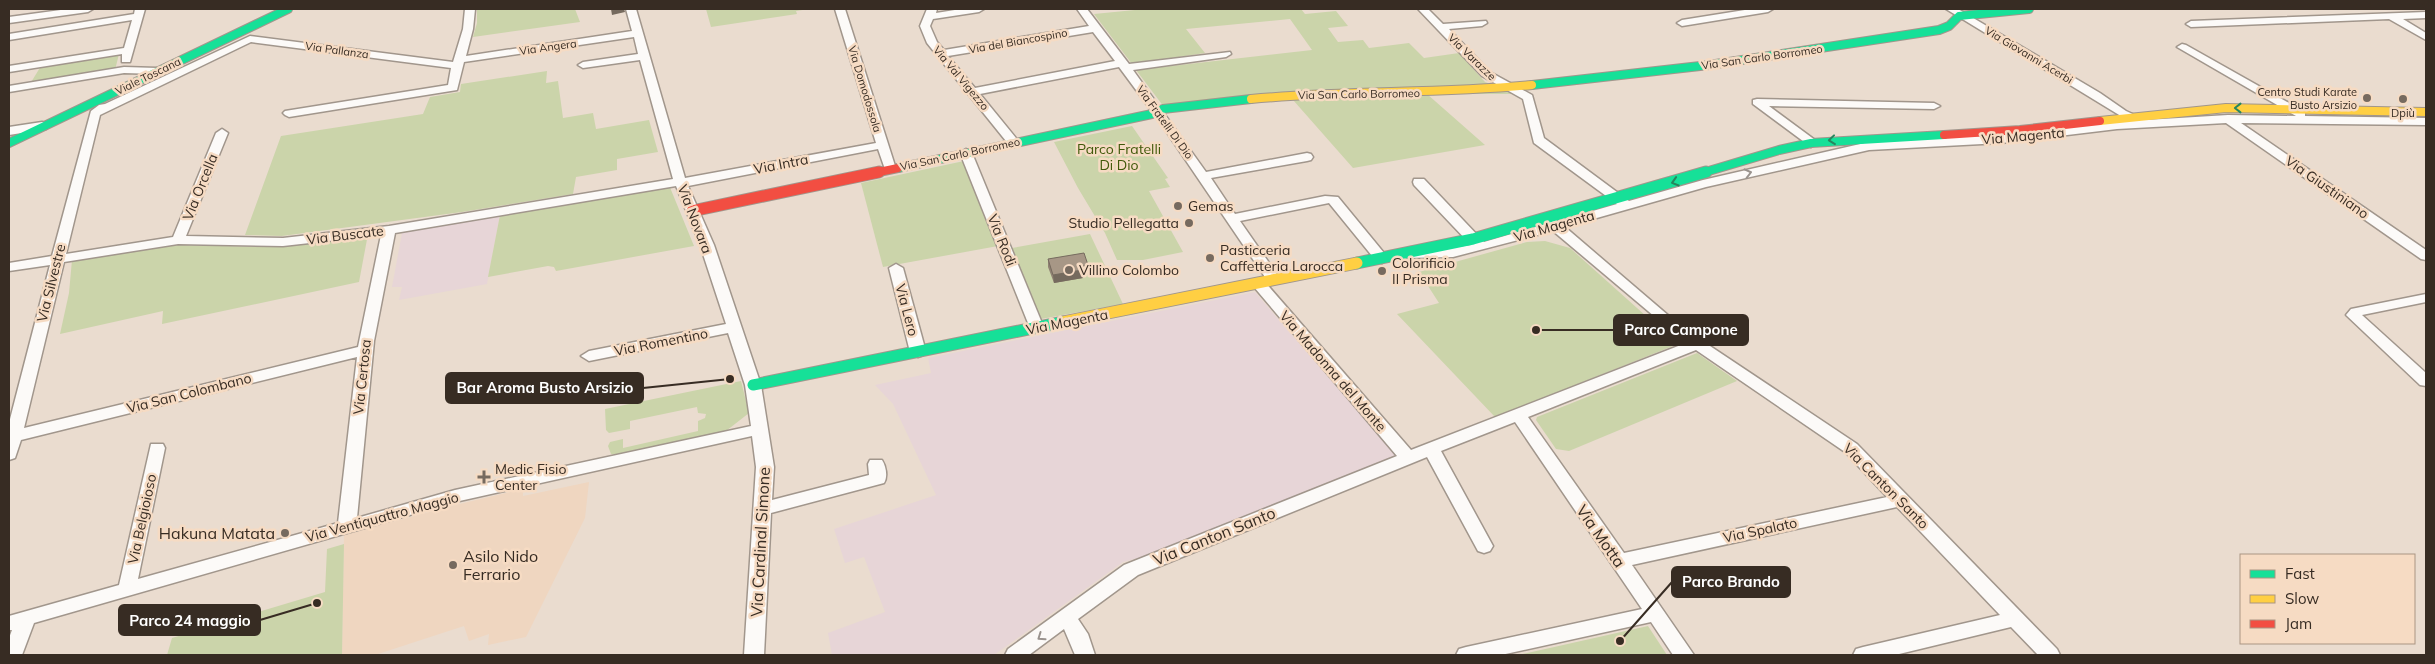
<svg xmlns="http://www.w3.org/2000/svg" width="2435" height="664" font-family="Mulish,sans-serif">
<rect width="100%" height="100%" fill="#eadccf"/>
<g fill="#e7d5d7">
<polygon points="500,215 487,284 399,300 402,287 392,287 402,233 408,230"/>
<polygon points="1255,292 1397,457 1142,557 1123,562 994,655 832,655 828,633 885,612 864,557 845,563 834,529 936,495 893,404 875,385 931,373 928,358"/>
</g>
<polygon fill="#efd6c0" points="589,482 585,518 526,637 488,645 489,634 469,641 464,626 375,655 342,655 344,535 451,506 523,489 523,496"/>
<g fill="#cbd4aa">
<polygon points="477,9 575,9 580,22 473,37 477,23"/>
<polygon points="706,9 809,9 796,11 797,14 711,27"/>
<polygon points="1145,9 1301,9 1305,14 1336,11 1348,26 1328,28 1338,42 1363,40 1369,48 1409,43 1424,58 1459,53 1485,82 1519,94 1427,94 1485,145 1353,168 1286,92 1164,107 1136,70 1312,50 1290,19 1186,29 1205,53 1132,64 1094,14"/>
<polygon points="119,54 115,70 30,84 41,66"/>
<polygon points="547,71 546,83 558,81 563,118 593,113 596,129 649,120 658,152 617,159 617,170 576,177 573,194 462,212 282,236 245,235 281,136 423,114 430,97 460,92 461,84"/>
<polygon points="1132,126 1168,178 1165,179 1170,187 1149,191 1183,252 1143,260 1117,260 1105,233 1078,188 1054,142"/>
<polygon points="964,161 998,246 883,267 861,183"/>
<polygon points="669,185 694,246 556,271 554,267 548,266 488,277 500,215"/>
<polygon points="368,234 359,282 162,324 163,311 60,334 69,293 72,260 178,245 269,247"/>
<polygon points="1090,234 1123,304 1041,319 1012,248"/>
<polygon points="1545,241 1570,248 1675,342 1673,346 1495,417 1397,314 1439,303 1419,272 1527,242"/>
<polygon points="1697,353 1737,381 1569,451 1556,449 1536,420 1537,417"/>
<polygon points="741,381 749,413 726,431 619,455 611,454 608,446 610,442 623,439 623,448 698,431 698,421 705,418 706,414 698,413 697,407 630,421 630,429 609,433 606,430 605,409"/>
<polygon points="344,544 342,655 167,655 172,638 325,592 327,549"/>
<polygon points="1648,626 1667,655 1518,655"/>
</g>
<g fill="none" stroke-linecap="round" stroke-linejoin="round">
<defs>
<g id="street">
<polygon points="68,9 93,9 88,12 9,23 9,17"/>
<polygon points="135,9 145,9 130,62 122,62 122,54 9,72 9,66 124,48 132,20 9,40 9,34 134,14"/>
<path d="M465,9H475L473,29L466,56L632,31L626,9H636L685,178L876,143L835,9H845L896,169L894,172H886L878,149L688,186L714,245L761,385L774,467L772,500L869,475L868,464L870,460H882C886,466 888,477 884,483L771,513L764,655H744L756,467L752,436L455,502L34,623L22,655H9V638L12,630H9V616L119,585L151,444H163L165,448L138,579L338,523L357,357L21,440L15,458L9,460V423L50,265L9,271V263L52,256L91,111L99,105L105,104L250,36L453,62L463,29ZM634,37L638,54L583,62L578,65L583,68L640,60L673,179L389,226L283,238L186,236L228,133L222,129L216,133L173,237L66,254L100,115L251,42L451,68L448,85L285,111L283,113L285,115L289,117L457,90L464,62ZM676,186L700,245L726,324L589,351L581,356L589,361L728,333L745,385L751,426L455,490L357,518L374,341L395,233ZM381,235L358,347L24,428L64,262L178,244L283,246Z"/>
<path d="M927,9H937L936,13L961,9H984L979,12L933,19L930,26L937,42L944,50L1089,26L1077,9H1087L1129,64L1230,52L1231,54L1226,57L1133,70L1206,172L1307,153L1311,154L1313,157L1311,160L1307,161L1211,178L1235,214L1325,196L1338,197L1389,259L1382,263L1377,262L1329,203L1240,221L1281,280L1274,284L1269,283L1159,121L1119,67L980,94L1020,143L1014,147L1010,146L927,43L920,26ZM1093,32L1115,61L975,88L948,56Z"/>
<path d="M1418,9H1428L1443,24L1486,21L1487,23L1482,26L1449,29L1490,72L1532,95L1544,138L1629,201L1703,180L1869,142L2001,135L2129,121L1946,9H1958L2100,93L2126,111L2146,120L2228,115L2296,116L2177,47L2182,44L2186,45L2305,112V116L2426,118V125L2241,123L2426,250V260L2421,259L2226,123L2117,129L2001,143L1869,150L1706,187L1565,227L1683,328L1857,444L2057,649L2060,655H2038L2011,627L1895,655H1853L1856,649L1863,647L2000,615L1897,507L1632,565L1694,655H1673L1651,622L1501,655H1456L1459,649L1466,647L1642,609L1515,422L1441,451L1493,546L1490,551L1484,553L1478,551L1427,457L1138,575L1078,619L1088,634L1095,655H1075L1064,629L1029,655H1005L1008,649L1124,565L1397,456L1254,287L1252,284L1254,281H1264L1411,450L1686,343L1553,231L1453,257L1404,258L1402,255C1406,250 1459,248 1471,245L1414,185L1413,182L1414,179H1424L1484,242L1546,224L1544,222L1546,219L1551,218L1558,221L1617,204L1534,143L1523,99L1482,76ZM1696,350L1845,452L1887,497L1624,553L1528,417Z"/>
<polygon points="1751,9 1773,9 1768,12 1682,26 1677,23 1682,20"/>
<polygon points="2426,12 2426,18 2403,19 2426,33 2426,40 2389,19 2191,27 2186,24 2191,21"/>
<polygon points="124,67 157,68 163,71 157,74 124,73 9,92 9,86"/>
<polygon points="1757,99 1934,103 1940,106 1934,109 1769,106 1815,140 1817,143 1811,147 1753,104 1753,100"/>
<polygon points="42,122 46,123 48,126 46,129 9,135 9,127"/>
<polygon points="966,149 972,153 1044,328 1042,331 1037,332 1030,328 960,153"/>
<polygon points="896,264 903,268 926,352 923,355 918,357 910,352 889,268"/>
<polygon points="2426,294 2426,302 2362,315 2426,373 2426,386 2420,385 2346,315 2351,309"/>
</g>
<g id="fast-far1">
<polyline points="1532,85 1709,65 1939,30 1949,26 1959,16 2029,9"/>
<polyline points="9,143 288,9"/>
<polyline points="898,168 1152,114 1163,109 1251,99"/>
<polyline points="1702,173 1779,150 1811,143 1944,135"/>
</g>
<g id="fast">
<polyline points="1357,263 1473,239 1706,172"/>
<polyline points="753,385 1063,322"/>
</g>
<g id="slow-far1">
<path d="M1251,99C1345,90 1438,94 1532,85"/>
<polyline points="2100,121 2226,108 2426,112"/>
</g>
<polyline id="slow" points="1063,322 1357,263"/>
<g id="jam-far1">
<polyline points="1944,135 2020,130 2100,121"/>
<polyline points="874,173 898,168"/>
</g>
<polyline id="jam" points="692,211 879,172"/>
</defs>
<use href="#street" stroke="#a1968c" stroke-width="3"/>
<use href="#fast-far1" stroke="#a1968c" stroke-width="10"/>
<use href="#fast" stroke="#a1968c" stroke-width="13"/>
<use href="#slow-far1" stroke="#a1968c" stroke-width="10"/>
<use href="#slow" stroke="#a1968c" stroke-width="13"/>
<use href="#jam-far1" stroke="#a1968c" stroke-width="10"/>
<use href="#jam" stroke="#a1968c" stroke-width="13"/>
<use href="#street" fill="#fcfaf8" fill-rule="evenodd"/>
<use href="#fast-far1" stroke="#16e098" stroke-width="8"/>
<use href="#fast" stroke="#16e098" stroke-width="11"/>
<use href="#slow-far1" stroke="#ffcf43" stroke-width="8"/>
<use href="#slow" stroke="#ffcf43" stroke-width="11"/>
<use href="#jam-far1" stroke="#f24e42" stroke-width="8"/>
<use href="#jam" stroke="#f24e42" stroke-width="11"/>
</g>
<polygon fill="#908273" points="1048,259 1089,273 1082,274 1083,278 1054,283 1048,267"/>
<g fill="#756a5e">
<polygon points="611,9 624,9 625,12 612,15"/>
<polygon points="1088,265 1089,273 1082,274 1083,278 1054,283 1053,275 1081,266"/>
</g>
<polygon fill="#a79786" stroke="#756a5e" points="1084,253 1088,265 1081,266 1082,270 1053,275 1048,259"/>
<defs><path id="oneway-chevron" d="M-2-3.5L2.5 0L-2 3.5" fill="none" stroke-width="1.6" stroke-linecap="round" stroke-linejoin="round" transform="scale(1.25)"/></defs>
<g stroke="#26865e">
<use href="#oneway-chevron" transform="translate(2238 108) rotate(-180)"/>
<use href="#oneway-chevron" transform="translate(1832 140) rotate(174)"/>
<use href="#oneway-chevron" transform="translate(1675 182) rotate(163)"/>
</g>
<g stroke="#9a938e">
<use href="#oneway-chevron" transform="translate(1748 173) rotate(-14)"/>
<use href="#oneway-chevron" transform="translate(1041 637) rotate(145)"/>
</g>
<g fill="#766a5f" stroke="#f6dbc3" stroke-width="2">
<circle cx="2367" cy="98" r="5"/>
<circle cx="2403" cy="99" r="5"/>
<circle cx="1178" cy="206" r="5"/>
<circle cx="1189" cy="223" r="5"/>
<circle cx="1210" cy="258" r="5"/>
<circle cx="1069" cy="270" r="5"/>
<circle cx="1382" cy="271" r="5"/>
<path d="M481.5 469.5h5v5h5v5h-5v5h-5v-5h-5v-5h5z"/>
<circle cx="285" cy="533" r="5"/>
<circle cx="453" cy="565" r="5"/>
</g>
<g text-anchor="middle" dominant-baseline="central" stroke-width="5" stroke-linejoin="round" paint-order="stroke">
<g font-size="11" fill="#372c23" stroke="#f6dbc3">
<text transform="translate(1018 41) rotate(-10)">Via del Biancospino</text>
<text transform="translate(548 47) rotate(-8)">Via Angera</text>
<text transform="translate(337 50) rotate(8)">Via Pallanza</text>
<text transform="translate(2029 55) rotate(31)">Via Giovanni Acerbi</text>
<text transform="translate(1472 57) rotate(44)">Via Varazze</text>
<text transform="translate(1762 57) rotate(-8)">Via San Carlo Borromeo</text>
<text transform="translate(148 76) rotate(-26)">Viale Toscana</text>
<text transform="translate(961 78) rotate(50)">Via Val Vigezzo</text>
<text transform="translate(865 89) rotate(73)">Via Domodossola</text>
<text transform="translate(1359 94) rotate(-1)">Via San Carlo Borromeo</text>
<text transform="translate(1165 122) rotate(54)">Via Fratelli Di Dio</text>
<text transform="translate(960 154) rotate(-12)">Via San Carlo Borromeo</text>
</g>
<g font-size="11" fill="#372c23" stroke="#f6dbc3" text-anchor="end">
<text x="2357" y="92">Centro Studi Karate<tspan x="2357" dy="13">Busto Arsizio</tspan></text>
<text x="2403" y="113" text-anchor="middle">Dpiù</text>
</g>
<g font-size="14" fill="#372c23" stroke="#f6dbc3">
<text transform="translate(2023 136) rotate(-5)">Via Magenta</text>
<text transform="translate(781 164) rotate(-11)">Via Intra</text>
<text transform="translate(200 187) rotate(-68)">Via Orcella</text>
<text transform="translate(2327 187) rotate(35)">Via Giustiniano</text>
<text transform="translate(695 219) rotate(69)">Via Novara</text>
<text transform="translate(1554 226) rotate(-16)">Via Magenta</text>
<text transform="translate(345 235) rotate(-7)">Via Buscate</text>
<text transform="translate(1002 240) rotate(68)">Via Rodi</text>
<text transform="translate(51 283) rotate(-76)">Via Silvestre</text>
<text transform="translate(907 310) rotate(75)">Via Lero</text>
<text transform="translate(1067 322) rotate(-11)">Via Magenta</text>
<text transform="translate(661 342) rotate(-11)">Via Romentino</text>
<text transform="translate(1333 371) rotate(49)">Via Madonna del Monte</text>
<text transform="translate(362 377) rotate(-84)">Via Certosa</text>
<text transform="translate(189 393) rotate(-14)">Via San Colombano</text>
<text transform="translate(1886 486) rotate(45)">Via Canton Santo</text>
<text transform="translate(382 517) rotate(-15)">Via Ventiquattro Maggio</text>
<text transform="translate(142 519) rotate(-78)">Via Belgioioso</text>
<text transform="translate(1760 530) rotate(-12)">Via Spalato</text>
</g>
<g font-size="14" fill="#40590a" stroke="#f6dbc3">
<text x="1119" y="149">Parco Fratelli<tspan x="1119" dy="16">Di Dio</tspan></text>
</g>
<g font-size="14" fill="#372c23" stroke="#f6dbc3" text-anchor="start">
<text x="1188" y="206">Gemas</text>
<text x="1179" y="223" text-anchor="end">Studio Pellegatta</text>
<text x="1220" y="250">Pasticceria<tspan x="1220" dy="16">Caffetteria Larocca</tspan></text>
<text x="1392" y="263">Colorificio<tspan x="1392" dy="16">Il Prisma</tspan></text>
<text x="1079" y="270">Villino Colombo</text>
<text x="495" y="469">Medic Fisio<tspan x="495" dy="16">Center</tspan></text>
</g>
<g font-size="16" fill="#372c23" stroke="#f6dbc3" text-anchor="end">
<text x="275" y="533">Hakuna Matata</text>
<text x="463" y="556" text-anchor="start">Asilo Nido<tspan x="463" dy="18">Ferrario</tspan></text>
</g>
<g font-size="16" fill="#372c23" stroke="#f6dbc3">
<text transform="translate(1214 536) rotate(-22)">Via Canton Santo</text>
<text transform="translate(1601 536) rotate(55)">Via Motta</text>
<text transform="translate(760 542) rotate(-87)">Via Cardinal Simone</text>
</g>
</g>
<path fill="none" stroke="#372c23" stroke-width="2" d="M1536 330L1614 330M730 379L643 388M1620 641L1672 582M317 603L260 620"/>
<g fill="#372c23" stroke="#f6dbc3" stroke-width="2">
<circle cx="1536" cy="330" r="5"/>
<circle cx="730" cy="379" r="5"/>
<circle cx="1620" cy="641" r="5"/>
<circle cx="317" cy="603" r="5"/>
</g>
<g fill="#372c23" stroke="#372c23" stroke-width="2">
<rect x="1614" y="315" width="134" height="30" rx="5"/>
<rect x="446" y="373" width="197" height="30" rx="5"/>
<rect x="1672" y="567" width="118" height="30" rx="5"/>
<rect x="119" y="605" width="141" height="30" rx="5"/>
</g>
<g font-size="15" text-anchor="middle" font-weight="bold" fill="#fff">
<text x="1681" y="335">Parco Campone</text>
<text x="545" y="393">Bar Aroma Busto Arsizio</text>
<text x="1731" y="587">Parco Brando</text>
<text x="190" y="626">Parco 24 maggio</text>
</g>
<rect width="2435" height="664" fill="none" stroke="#372c23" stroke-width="20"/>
<rect x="2240" y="554" width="175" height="90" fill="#f6dbc3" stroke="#aa9583"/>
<rect x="2250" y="570" width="25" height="8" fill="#16e098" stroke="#aa9583"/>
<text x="2285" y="579" font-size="15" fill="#372c23">Fast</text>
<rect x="2250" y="595" width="25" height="8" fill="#ffcf43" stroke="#aa9583"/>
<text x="2285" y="604" font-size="15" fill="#372c23">Slow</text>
<rect x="2250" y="620" width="25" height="8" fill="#f24e42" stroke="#aa9583"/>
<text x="2285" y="629" font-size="15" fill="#372c23">Jam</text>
</svg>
